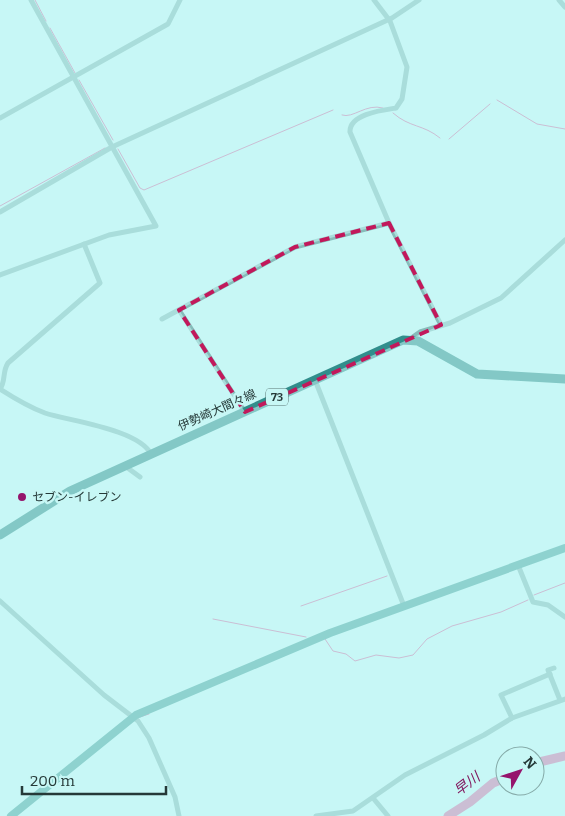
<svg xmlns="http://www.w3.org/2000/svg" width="565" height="816" font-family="Bitter,'Noto Sans JP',serif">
<rect width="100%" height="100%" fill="#c7f7f5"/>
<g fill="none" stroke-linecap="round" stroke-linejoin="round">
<g stroke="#d178ab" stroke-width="1">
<polyline points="35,0 46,21"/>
<polyline points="50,28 75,73"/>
<polyline points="79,80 113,140"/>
<polyline points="497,100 537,124 565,129"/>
<path d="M393,113C410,128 423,124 440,138"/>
<path d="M342,115C353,119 366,103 383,108"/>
<polyline points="449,139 490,104"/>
<polyline points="118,149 140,188 144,190 333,110"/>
<polyline points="0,206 105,148"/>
<polyline points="534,595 565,583"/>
<polyline points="301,606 387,576"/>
<polyline points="213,619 306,637"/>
<polyline points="325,639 333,651 346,654 355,661 376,655 399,658 413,655 427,639 452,626 501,612 528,600"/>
<polyline points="140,717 149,714"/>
</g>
<g stroke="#d178ab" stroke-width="9">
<polyline points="535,763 565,756"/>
<polyline points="448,816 470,802 493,783 505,778"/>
</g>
<g stroke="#86bcba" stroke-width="5">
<path d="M374,0L390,21L407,67L402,99L396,108C383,110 349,114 350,132L389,223L441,325"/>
<polyline points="559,0 565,7"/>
<polyline points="0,118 168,24 180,0"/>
<polyline points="0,212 112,147 392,18 419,0"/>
<polyline points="0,275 109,235 156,226 31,0"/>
<polyline points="179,310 245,412"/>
<polyline points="162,319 295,247 389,223"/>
<polyline points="410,339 420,332 450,323 501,298 565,240"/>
<polyline points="315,380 404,606"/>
<path d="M0,389C6,381 2,372 8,363L100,283L84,244"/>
<path d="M0,389C14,398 29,407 45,413C69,421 138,429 151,454"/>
<polyline points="125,466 140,477"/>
<polyline points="518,565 533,602 548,605 565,617"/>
<polyline points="0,601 104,695 138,721 149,738 175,797 179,816"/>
<polyline points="554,668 548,670 560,700"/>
<polyline points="512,718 501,695 550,674"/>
<polyline points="373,798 388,816"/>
<polyline points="316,816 353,811 405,775 484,735 512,718 565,699"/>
</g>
<polyline stroke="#4aa4a1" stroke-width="8" points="11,816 136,715 330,633 565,548"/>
<polyline stroke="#318e8c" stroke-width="9" points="0,535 70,491 403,340 418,341 477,374 565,379"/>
</g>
<path d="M0 0H565V816H0ZM389,223L441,325L245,412L179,310L295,247Z" fill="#c7f7f5" fill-opacity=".55" fill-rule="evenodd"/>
<path fill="none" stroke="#c2185b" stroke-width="4" stroke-dasharray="10 6" stroke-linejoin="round" d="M389,223L441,325L245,412L179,310L295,247Z"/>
<circle fill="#95146c" stroke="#c7f7f5" stroke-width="2" cx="22" cy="497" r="5"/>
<g text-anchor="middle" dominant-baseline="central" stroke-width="5" stroke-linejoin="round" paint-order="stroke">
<rect fill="#c7f7f5" stroke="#567271" stroke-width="1" x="266" y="388.5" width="22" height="17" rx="4"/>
<g font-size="11" font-weight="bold" fill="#253938">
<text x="277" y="397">73</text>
</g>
<g font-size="12" fill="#253938" stroke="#c7f7f5">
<text transform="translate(217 410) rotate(-24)">伊勢崎大間々線</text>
</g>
<g font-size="12" fill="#253938" stroke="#c7f7f5" text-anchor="start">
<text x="32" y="497">セブン-イレブン</text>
</g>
<g font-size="14" font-style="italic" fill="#81175e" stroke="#c7f7f5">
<text transform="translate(467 784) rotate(-37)">早川</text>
</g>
</g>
<g transform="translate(520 771) rotate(50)"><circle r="24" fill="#c7f7f5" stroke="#86aba9"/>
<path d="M0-4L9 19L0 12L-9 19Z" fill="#95146c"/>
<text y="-8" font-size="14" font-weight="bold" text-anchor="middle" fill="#253938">N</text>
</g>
<path d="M22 786v8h144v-8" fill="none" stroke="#253938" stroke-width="2.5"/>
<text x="30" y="786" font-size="15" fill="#253938" stroke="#c7f7f5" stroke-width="4" paint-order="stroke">200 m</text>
</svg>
